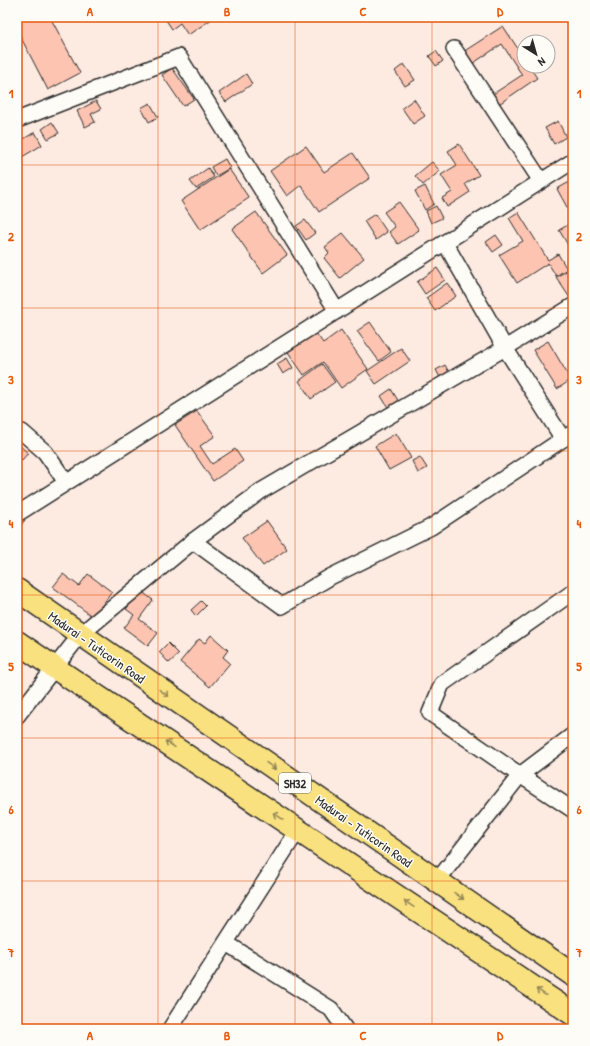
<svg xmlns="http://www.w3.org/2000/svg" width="590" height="1046" font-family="'Patrick Hand',sans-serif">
<rect width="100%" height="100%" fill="#fdebe2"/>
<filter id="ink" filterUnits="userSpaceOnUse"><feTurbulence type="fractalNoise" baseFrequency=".025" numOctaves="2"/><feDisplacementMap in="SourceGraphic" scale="8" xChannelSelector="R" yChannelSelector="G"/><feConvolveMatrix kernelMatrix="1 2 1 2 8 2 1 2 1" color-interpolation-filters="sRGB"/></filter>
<g filter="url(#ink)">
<g fill="#fdc4b1" stroke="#2b2b2b">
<polygon points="17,17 50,17 80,73 48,90 17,30"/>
<polygon points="164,17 215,17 188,35 180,23 172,29"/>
<polygon points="503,26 524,58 524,66 529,66 537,78 496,106 490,96 522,75 502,44 472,64 463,52"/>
<polygon points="436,51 443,61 436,66 429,56"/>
<polygon points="404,64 415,80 405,86 395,71"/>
<polygon points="172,68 194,99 183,106 162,75"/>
<polygon points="246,74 252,84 226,102 219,93"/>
<polygon points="414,99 425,116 413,124 402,108"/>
<polygon points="96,101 101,109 91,114 95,122 85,127 77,111"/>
<polygon points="150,103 158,117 149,122 141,108"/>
<polygon points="558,121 566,137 554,144 545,128"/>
<polygon points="52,122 59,133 48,139 42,129"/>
<polygon points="35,132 42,145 17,160 17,143"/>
<polygon points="459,144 479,175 465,184 470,192 447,207 442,198 452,192 441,175 457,165 448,151"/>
<polygon points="306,146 324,172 353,153 370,178 319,212 301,185 287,196 270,171"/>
<polygon points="225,159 230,168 216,176 211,167"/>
<polygon points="432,162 440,171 423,185 415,176"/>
<polygon points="208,168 214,177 196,189 190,181"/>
<polygon points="229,169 249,198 200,230 181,201"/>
<polygon points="573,180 573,218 557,189"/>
<polygon points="425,186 434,204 425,210 415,191"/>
<polygon points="399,202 419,230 398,244 389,232 395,227 384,212"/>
<polygon points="436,206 442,218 431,223 426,211"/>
<polygon points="256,212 287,255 263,273 232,229"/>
<polygon points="518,212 548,260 558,254 567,269 556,276 548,263 517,283 499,255 523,241 509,218"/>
<polygon points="375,214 387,232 376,240 364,221"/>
<polygon points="305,220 315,233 306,240 296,226"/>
<polygon points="573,222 573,249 571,250 559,230"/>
<polygon points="343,233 364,258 340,278 324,258 329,253 325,247"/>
<polygon points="496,235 503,245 493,252 486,242"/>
<polygon points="437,268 445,280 425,294 417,282"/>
<polygon points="568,270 573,278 573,296 570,298 556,277"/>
<polygon points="447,283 456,296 435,311 426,298"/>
<polygon points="370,322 391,352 379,361 357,331"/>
<polygon points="341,330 368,369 341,388 323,362 304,375 288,352 316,333 323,343"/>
<polygon points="548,341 571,380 557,389 533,350"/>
<polygon points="401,348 410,361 376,384 367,371"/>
<polygon points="287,358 293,368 283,374 277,364"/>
<polygon points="322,364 335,382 311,399 299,381"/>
<polygon points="445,365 451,376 442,381 436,370"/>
<polygon points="391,389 399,402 389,409 381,396"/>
<polygon points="197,411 215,436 200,446 212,464 235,449 243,461 213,481 175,425"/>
<polygon points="396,433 411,458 389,470 375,446"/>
<polygon points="17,443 28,453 22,460 17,456"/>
<polygon points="420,457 427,468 418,473 412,461"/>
<polygon points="20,516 25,520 17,530 17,519"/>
<polygon points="267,521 287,549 263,566 242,538"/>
<polygon points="63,574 79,586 88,574 112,592 93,617 53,587"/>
<polygon points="141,591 153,600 139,619 158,633 148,646 124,628 134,615 126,609"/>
<polygon points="201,601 206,606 196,616 191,610"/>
<polygon points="211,635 228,650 223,657 230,663 210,687 180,662 199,639 205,643"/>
<polygon points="168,643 179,654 169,663 159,652"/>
</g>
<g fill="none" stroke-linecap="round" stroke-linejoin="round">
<defs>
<g id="minor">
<polyline points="454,49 541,181"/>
<polyline points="17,120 179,57 337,311"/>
<polyline points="445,243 505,348 563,439"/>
<polyline points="22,432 45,452 66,482"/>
<polyline points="17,514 573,161"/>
<polyline points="193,541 282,606 330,577 431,527 563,439 573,433"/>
<polyline points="573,592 442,684 430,713 520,775 573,810"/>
<polyline points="17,716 80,635 193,541 261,491 505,348 573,306"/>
<polyline points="437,881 520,775 573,735"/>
<polyline points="226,943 331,1009 345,1029"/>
<polyline points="170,1029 298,830"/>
</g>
<g id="primary">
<polyline points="17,590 573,975"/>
<polyline points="17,642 55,668 573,1014"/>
</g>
</defs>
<use href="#minor" stroke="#2b2b2b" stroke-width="18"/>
<use href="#primary" stroke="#2b2b2b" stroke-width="25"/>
<use href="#minor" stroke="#fdfcf7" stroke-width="15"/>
<use href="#primary" stroke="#fae180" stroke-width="22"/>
</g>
<defs><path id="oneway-shaft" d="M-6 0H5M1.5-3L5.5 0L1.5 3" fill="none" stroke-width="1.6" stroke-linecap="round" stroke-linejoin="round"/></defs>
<g stroke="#928656">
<use href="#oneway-shaft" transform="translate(164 693) rotate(35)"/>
<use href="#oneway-shaft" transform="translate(170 744) rotate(-146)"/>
<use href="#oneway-shaft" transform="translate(271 766) rotate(35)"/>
<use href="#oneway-shaft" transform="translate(278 816) rotate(-146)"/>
<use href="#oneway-shaft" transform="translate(459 896) rotate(35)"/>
<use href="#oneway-shaft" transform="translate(409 904) rotate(-146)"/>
<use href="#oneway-shaft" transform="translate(541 992) rotate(-146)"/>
</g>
</g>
<path fill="none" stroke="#e8590c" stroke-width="1" stroke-opacity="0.55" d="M158,17V1029M295,17V1029M432,17V1029M17,165H573M17,308H573M17,451H573M17,595H573M17,738H573M17,881H573"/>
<g text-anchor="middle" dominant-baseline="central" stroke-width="3" stroke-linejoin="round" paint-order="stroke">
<rect fill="#fdfcf7" stroke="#6a6a68" stroke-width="1" x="279" y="773" width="32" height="20" rx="3"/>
<g font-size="12" font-weight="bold" fill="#2b2b2b">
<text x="295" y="783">SH32</text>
</g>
<g font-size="13" fill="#2b2b2b" stroke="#fdfcf7">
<text transform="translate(97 647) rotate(35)">Madurai - Tuticorin Road</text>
<text transform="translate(364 831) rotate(35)">Madurai - Tuticorin Road</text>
</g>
</g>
<rect width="590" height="1046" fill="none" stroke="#fdfcf7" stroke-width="44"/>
<g transform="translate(536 54) rotate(143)"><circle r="19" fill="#fdfcf7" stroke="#a9a8a5"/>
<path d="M0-3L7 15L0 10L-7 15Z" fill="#2b2b2b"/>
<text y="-6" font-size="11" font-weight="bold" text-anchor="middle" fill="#2b2b2b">N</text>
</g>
<rect x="22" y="22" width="546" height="1002" fill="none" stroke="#e8590c" stroke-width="1.5"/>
<g font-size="13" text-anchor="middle" font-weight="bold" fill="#e8590c">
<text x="90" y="16">A</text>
<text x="227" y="16">B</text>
<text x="363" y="16">C</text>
<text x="500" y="16">D</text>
<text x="11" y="98">1</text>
<text x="579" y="98">1</text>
<text x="11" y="241">2</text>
<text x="579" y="241">2</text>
<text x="11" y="384">3</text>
<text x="579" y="384">3</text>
<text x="11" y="528">4</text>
<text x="579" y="528">4</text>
<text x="11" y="671">5</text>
<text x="579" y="671">5</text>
<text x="11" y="814">6</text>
<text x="579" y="814">6</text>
<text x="11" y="957">7</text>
<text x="579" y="957">7</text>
<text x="90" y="1040">A</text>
<text x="227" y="1040">B</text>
<text x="363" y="1040">C</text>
<text x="500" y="1040">D</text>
</g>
</svg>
